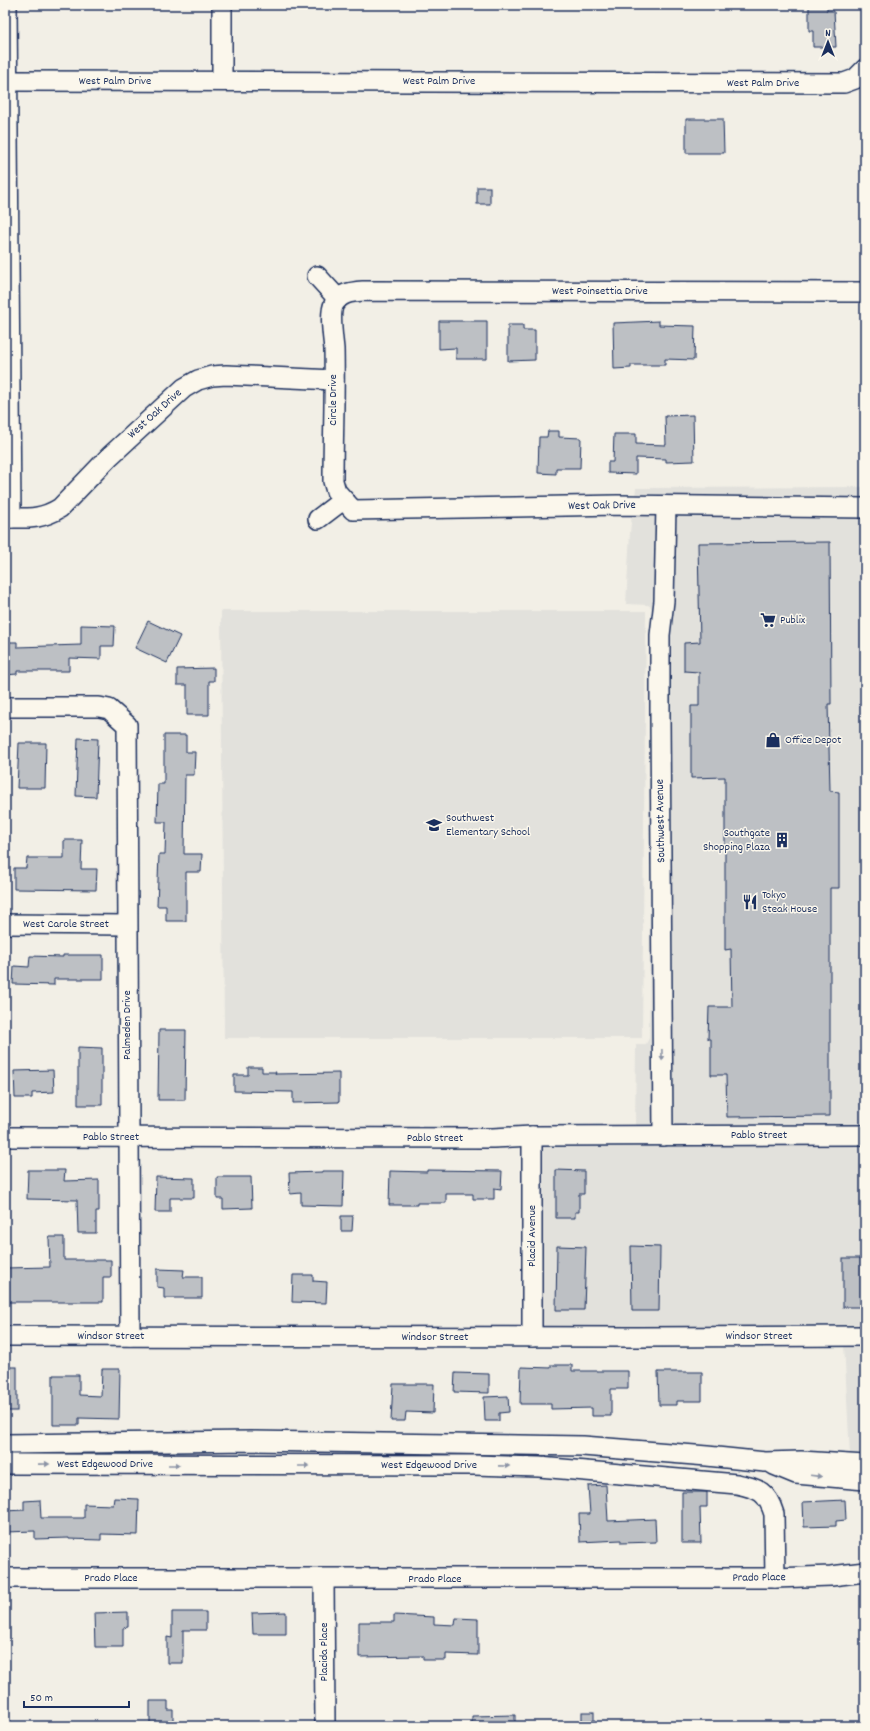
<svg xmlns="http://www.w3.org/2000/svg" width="870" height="1731" font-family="Dekko,sans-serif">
<rect width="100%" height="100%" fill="#f2efe6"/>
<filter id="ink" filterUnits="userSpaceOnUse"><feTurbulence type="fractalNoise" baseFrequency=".025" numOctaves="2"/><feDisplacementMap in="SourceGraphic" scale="8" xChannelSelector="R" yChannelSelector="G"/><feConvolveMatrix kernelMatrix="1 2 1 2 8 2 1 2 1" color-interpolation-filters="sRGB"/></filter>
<g filter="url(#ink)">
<g fill="#e2e1dc">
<polygon points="865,487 865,500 635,497 636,488"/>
<polygon points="632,513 658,514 656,1127 635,1127 636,1045 646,1044 649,1038 652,612 651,607 648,605 626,604 630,533"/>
<polygon points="673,514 865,517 865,1127 670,1127 667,717"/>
<polygon points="221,611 646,611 642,1038 224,1038"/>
<polygon points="865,1143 865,1328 539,1328 539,1145"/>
<polygon points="844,1344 865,1344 865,1457 850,1456"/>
</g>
<g fill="#bdc0c4" stroke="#1b2f5e">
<polygon points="809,5 827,5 827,11 834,11 836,47 813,47 813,31 809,31"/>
<polygon points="686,119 723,119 724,153 686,153"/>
<rect x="477" y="187" width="13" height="17"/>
<polygon points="439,321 487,321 487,359 456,359 456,348 439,349"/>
<polygon points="659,321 659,325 695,326 694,360 665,359 665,365 631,365 631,368 614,369 613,323"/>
<polygon points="508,325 523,325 523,330 535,330 535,360 508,361"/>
<polygon points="693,415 694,461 666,462 666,459 636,458 636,474 608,473 608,462 613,462 614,434 636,434 636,444 666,445 665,416"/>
<polygon points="548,431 559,431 559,437 581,438 580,468 556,468 556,474 538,473 539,437 547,437"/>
<polygon points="830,542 831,704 828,704 830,791 839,792 839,888 830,888 830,1116 727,1117 726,1075 711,1075 711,1039 708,1039 709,1007 732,1007 731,949 725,950 725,777 691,778 691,706 699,706 699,672 684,671 684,643 700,642 698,543"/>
<polygon points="148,621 180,636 167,663 135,648"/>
<polygon points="81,625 115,626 114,646 101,646 101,659 69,658 69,671 17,671 17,674 5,675 5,642 17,642 17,647 81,645"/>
<polygon points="214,668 214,681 209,681 209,715 187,715 187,685 177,685 177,669"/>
<polygon points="164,735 186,735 186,752 195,752 194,775 185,775 184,854 202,854 201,872 186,872 186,921 166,921 166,906 157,906 159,854 165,854 166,822 157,822 158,784 164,784"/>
<polygon points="78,738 98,739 96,797 76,796"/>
<polygon points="19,743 46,743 45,788 17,788"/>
<polygon points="64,840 82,840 81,869 97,869 96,890 14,889 14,868 26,868 27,858 64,858"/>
<polygon points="63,955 103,955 103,979 54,979 54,985 13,984 14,966 29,967 30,956 63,957"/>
<polygon points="159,1030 186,1030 185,1100 158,1100"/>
<polygon points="78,1047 102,1048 102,1105 78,1105"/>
<polygon points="248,1067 262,1067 262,1072 276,1072 275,1074 339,1073 339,1102 293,1103 293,1092 234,1091 234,1075 248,1075"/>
<polygon points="53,1070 54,1092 32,1093 32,1098 15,1098 14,1071"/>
<polygon points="28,1170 65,1170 64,1181 99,1180 99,1212 96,1212 96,1233 78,1233 77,1200 27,1199"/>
<polygon points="427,1170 502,1171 501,1189 494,1188 494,1199 473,1199 473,1194 446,1194 446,1203 417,1203 417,1205 389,1205 390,1171 427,1172"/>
<polygon points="556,1170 584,1171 584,1194 579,1194 579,1212 575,1212 575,1218 556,1218"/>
<polygon points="322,1171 344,1171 343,1206 301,1205 301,1193 290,1194 289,1173 322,1172"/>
<polygon points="156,1177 194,1178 194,1198 170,1198 170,1212 155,1212"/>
<polygon points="217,1177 251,1177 252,1208 223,1209 223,1199 217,1199"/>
<polygon points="341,1216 353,1216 352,1231 341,1231"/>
<polygon points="49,1237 64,1237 64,1260 111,1260 111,1277 103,1277 103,1302 6,1302 5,1268 50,1267"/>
<polygon points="557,1246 586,1247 584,1310 556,1310"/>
<polygon points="631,1246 660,1247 659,1311 632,1311"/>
<rect x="843" y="1258" width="22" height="49"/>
<polygon points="157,1269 184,1270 183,1277 202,1277 202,1298 164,1298 164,1288 157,1287"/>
<polygon points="293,1275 313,1275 313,1281 327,1282 326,1303 292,1302"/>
<polygon points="551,1365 572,1365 572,1371 628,1371 628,1389 611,1389 611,1416 592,1416 592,1408 551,1409 551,1404 520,1404 521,1367 551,1368"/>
<rect x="5" y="1367" width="12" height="44"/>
<polygon points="102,1369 120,1369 119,1419 79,1418 79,1425 53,1425 53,1375 79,1375 79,1395 101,1396"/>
<polygon points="658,1372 702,1372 702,1401 677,1401 677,1405 659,1405"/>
<polygon points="455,1373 489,1374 489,1393 454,1392"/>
<polygon points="393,1384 434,1384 433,1413 406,1412 405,1421 391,1421"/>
<polygon points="508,1396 509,1412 499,1413 499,1421 485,1421 484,1397"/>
<polygon points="606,1485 608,1521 655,1519 656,1542 621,1543 621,1540 580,1542 579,1514 590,1514 588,1486"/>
<polygon points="682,1492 707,1492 707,1507 700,1507 701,1543 682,1543"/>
<polygon points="114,1498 139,1499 138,1535 101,1534 101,1540 69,1539 69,1538 35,1539 35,1531 5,1532 5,1511 24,1510 24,1501 40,1500 41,1518 84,1518 84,1504 113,1505"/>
<polygon points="845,1500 846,1520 836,1521 836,1526 804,1527 803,1502"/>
<polygon points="128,1612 128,1627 123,1628 123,1647 95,1647 94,1613"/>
<polygon points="172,1612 206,1612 206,1630 183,1630 183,1663 167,1663 167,1637 172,1638"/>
<polygon points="286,1612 286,1634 253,1634 252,1613"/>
<polygon points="394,1615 434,1617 434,1624 455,1625 456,1618 478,1619 478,1655 446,1654 446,1660 423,1660 423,1656 359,1657 359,1622 394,1622"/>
<polygon points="150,1701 168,1701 168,1710 173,1710 173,1726 150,1726"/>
<rect x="582" y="1712" width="12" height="14"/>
<polygon points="515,1715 515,1726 472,1726 472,1716"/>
</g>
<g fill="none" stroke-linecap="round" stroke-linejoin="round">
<defs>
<g id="minor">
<polyline points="7,5 11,518"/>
<polyline points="222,5 222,81"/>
<polyline points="8,81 844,83 855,79 865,69"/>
<polyline points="317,276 338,299"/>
<path d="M865,292L363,291C351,292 340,293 334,304C329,313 333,338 334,349C335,393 333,437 333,481L336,491L353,510L617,505L865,508"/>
<path d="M5,518C26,518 41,520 60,508L110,456L184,388L198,380L212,376L226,375L334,380"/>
<polyline points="318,519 343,500"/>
<polyline points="5,707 99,707 109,709 127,725 130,1336"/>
<polyline points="5,924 127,925"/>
<polyline points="532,1136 532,1337"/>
<polyline points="663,1136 660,717 660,635 664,601 666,506"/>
<polyline points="5,1137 493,1138 532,1136 865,1135"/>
<polyline points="5,1336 637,1337 865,1336"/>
<polyline points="5,1444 251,1441 583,1446 707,1456 765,1462 801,1461 865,1465"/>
<path d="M5,1464L474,1465L539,1467L737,1484C759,1489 767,1491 774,1514L775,1578"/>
<polyline points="774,1465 796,1474 865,1480"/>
<polyline points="5,1578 775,1578 831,1576 865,1572"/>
<polyline points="324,1579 325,1726"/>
</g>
</defs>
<use href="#minor" stroke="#1b2f5e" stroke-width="22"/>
<use href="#minor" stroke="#fbf7ec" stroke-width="19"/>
</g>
<defs><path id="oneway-solid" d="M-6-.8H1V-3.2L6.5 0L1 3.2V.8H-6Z"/></defs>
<g fill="#8b93a5">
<use href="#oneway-solid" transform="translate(662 1055) rotate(89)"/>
<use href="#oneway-solid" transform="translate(44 1464) rotate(-1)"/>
<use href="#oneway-solid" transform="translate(174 1465)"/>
<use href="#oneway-solid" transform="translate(304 1466)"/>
<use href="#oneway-solid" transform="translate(504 1466) rotate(1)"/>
<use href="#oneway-solid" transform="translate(816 1476) rotate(7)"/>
</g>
</g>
<defs>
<symbol id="supermarket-bare" viewBox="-9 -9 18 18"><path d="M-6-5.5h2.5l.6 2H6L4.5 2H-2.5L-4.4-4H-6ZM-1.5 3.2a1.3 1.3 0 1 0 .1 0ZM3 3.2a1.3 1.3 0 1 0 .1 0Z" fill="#1b2f5e" stroke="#fbf7ec" stroke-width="2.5" paint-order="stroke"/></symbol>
<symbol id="shop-bare" viewBox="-9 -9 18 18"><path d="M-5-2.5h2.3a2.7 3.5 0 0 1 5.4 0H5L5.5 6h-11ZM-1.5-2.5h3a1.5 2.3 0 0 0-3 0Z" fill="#1b2f5e" stroke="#fbf7ec" stroke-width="2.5" paint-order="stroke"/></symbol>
<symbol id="school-bare" viewBox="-9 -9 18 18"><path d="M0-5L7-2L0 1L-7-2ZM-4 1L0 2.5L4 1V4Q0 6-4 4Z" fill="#1b2f5e" stroke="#fbf7ec" stroke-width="2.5" paint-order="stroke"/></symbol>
<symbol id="building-bare" viewBox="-9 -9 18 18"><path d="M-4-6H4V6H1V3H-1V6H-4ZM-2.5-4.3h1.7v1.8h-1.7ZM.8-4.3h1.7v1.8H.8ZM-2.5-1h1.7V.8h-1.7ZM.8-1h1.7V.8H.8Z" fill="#1b2f5e" stroke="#fbf7ec" stroke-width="2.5" paint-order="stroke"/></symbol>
<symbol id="restaurant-bare" viewBox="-9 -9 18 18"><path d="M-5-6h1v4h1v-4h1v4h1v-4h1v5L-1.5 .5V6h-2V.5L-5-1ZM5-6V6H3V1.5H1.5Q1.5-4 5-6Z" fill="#1b2f5e" stroke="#fbf7ec" stroke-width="2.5" paint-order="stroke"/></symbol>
</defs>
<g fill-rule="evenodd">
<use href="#supermarket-bare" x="757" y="609" width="22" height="22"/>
<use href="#shop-bare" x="762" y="729" width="22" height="22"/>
<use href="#school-bare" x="423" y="814" width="22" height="22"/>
<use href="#building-bare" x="771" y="829" width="22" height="22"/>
<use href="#restaurant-bare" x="739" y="891" width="22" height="22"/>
</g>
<g text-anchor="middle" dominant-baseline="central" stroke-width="3" stroke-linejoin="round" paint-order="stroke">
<g font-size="12" fill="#1b2f5e" stroke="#fbf7ec">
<text x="115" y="81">West Palm Drive</text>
<text x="439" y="81">West Palm Drive</text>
<text x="763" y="83">West Palm Drive</text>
<text x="600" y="291">West Poinsettia Drive</text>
<text transform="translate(333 400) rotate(-90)">Circle Drive</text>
<text transform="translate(155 414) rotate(-42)">West Oak Drive</text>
<text transform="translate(602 506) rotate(-1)">West Oak Drive</text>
<text transform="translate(661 821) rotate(-91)">Southwest Avenue</text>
<text x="66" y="924">West Carole Street</text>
<text transform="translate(127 1025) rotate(-90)">Palmeden Drive</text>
<text x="759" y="1135">Pablo Street</text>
<text x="111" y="1137">Pablo Street</text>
<text x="435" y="1138">Pablo Street</text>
<text transform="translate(532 1236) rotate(-90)">Placid Avenue</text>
<text x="111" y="1336">Windsor Street</text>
<text x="759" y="1336">Windsor Street</text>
<text x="435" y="1337">Windsor Street</text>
<text x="105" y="1464">West Edgewood Drive</text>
<text x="429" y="1465">West Edgewood Drive</text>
<text x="111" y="1578">Prado Place</text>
<text transform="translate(759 1578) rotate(-1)">Prado Place</text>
<text x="435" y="1579">Prado Place</text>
<text transform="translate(324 1652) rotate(-90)">Placida Place</text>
</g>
<g font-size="12" fill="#1b2f5e" stroke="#fbf7ec" text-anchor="start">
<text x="780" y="620">Publix</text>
<text x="785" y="740">Office Depot</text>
<text x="446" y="818">Southwest<tspan x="446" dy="14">Elementary School</tspan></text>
<text x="770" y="833" text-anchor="end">Southgate<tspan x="770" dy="14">Shopping Plaza</tspan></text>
<text x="762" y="895">Tokyo<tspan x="762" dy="14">Steak House</tspan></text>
</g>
</g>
<rect width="870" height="1731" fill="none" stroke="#fbf7ec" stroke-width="20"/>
<rect x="10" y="10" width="850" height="1711" fill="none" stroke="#1b2f5e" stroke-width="1.5" filter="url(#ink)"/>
<g transform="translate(828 42)" stroke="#fbf7ec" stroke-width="3" paint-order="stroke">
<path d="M0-3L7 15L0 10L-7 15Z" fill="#1b2f5e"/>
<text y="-6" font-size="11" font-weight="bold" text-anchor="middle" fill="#1b2f5e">N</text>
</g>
<path d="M24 1701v6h105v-6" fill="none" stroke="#1b2f5e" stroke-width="2"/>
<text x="30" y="1701" font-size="12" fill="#1b2f5e" stroke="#fbf7ec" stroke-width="3" paint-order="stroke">50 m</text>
</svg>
